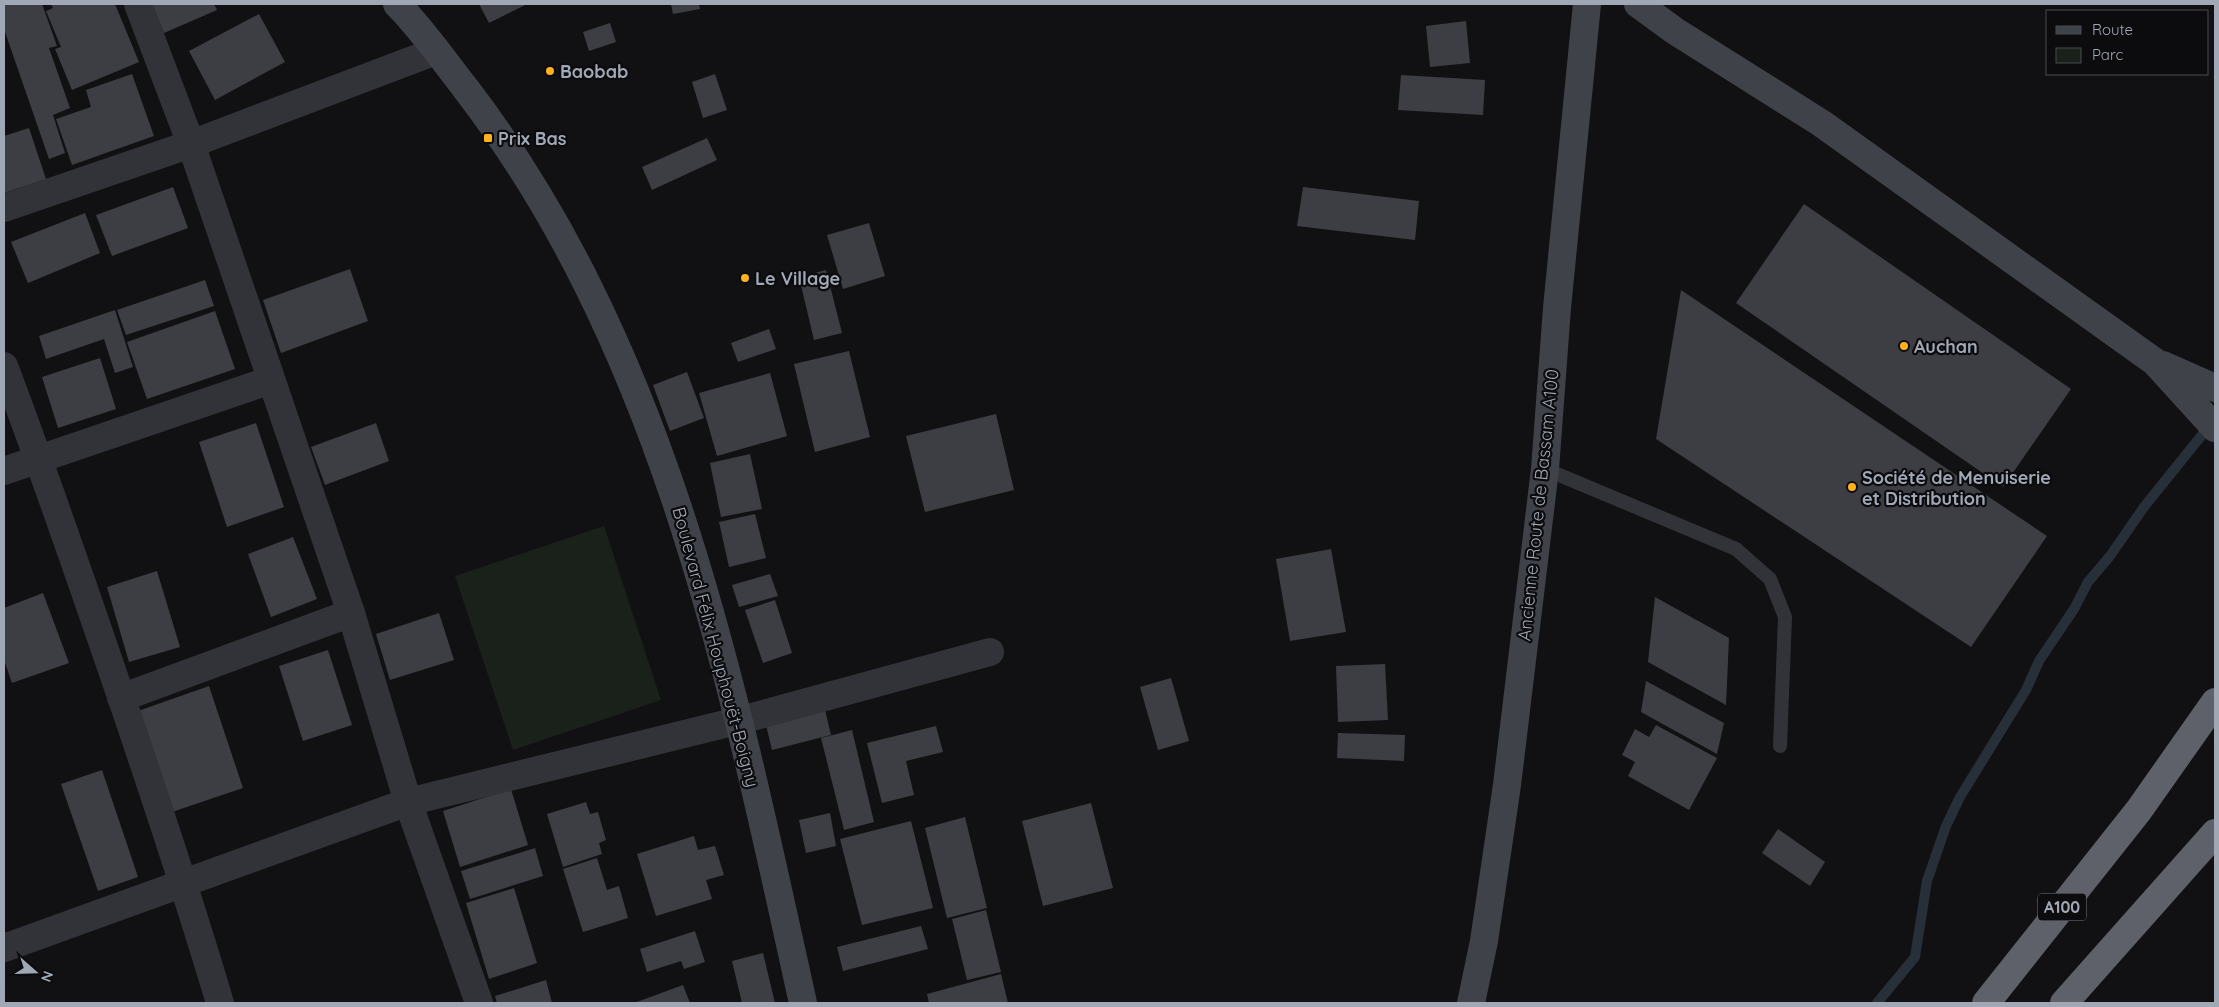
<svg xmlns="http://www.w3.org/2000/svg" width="2219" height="1007" font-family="Quicksand,sans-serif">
<rect width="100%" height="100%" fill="#111113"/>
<polygon fill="#19211a" points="604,526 661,700 513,750 455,576"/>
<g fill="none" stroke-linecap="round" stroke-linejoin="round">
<polyline stroke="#273038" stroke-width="10" points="1877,1003 1915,957 1927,881 1946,826 1960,797 2026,690 2039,661 2074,609 2088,582 2110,556 2144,507 2210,425"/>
</g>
<g fill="#3d3e43">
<polygon points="4,4 42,4 57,46 49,48 70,108 53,115 65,153 49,159 4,29"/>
<polygon points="51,4 115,4 139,62 72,90 55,49 61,47 46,11 53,8"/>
<polygon points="152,4 214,4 217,10 164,33"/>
<polygon points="479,4 527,4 489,23"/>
<polygon points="671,4 699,4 700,9 673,14"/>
<polygon points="259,14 285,62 215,100 189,51"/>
<polygon points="1466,21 1470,63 1430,67 1426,26"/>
<polygon points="610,23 616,42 589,51 583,32"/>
<polygon points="132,74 154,136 72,165 56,119 91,107 86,90"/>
<polygon points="715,74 727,110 703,118 692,82"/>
<polygon points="1401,75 1485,80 1483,115 1398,110"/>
<polygon points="29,128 46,179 4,193 4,136"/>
<polygon points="707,138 717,160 652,190 642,167"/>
<polygon points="173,187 188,228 112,256 96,215"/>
<polygon points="1303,187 1419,201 1415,240 1297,226"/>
<polygon points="1804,204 2071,389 2003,487 1736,303"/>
<polygon points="85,213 100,253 28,283 11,242"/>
<polygon points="869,223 885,276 843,289 827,235"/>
<polygon points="350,269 368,321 281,353 263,300"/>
<polygon points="826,270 842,333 814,340 799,277"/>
<polygon points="205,280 214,306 126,335 117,310"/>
<polygon points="1681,290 2047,536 1971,647 1656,439"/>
<polygon points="115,310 133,367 115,373 104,339 46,359 39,336"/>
<polygon points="215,311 235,369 147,399 127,342"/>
<polygon points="769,329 776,349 738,362 731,343"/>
<polygon points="849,351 870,437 815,452 794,364"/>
<polygon points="100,358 116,409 58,428 42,377"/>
<polygon points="687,372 704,418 670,431 653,385"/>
<polygon points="770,373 787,436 717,456 699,393"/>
<polygon points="996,414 1014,490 925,512 906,436"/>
<polygon points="256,423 284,507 227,527 199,442"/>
<polygon points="376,423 389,461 325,485 311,447"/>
<polygon points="750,454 762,509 721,517 710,463"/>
<polygon points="755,514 766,558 729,567 719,522"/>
<polygon points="293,537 317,599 271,617 248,554"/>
<polygon points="1331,549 1346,632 1290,641 1276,559"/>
<polygon points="157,571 180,647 129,662 107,587"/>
<polygon points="770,574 778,596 739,607 732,585"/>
<polygon points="43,593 69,663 12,683 4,660 4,608"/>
<polygon points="1655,597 1729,638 1726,705 1648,662"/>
<polygon points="775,600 792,653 763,663 745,610"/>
<polygon points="439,613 454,660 390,680 376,634"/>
<polygon points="328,650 352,725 303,741 279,666"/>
<polygon points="1385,664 1388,720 1338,722 1336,666"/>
<polygon points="1171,678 1189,741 1158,750 1140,687"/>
<polygon points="1646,681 1724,723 1717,754 1641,712"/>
<polygon points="209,686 243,788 172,812 138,711"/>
<polygon points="825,710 831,735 772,750 766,725"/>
<polygon points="1656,725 1717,758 1689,810 1628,776 1635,762 1622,755 1635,729 1649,737"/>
<polygon points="936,726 943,752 906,761 914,795 882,803 867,743"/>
<polygon points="852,730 874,822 844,830 821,738"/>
<polygon points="1338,733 1405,735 1404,761 1337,758"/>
<polygon points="102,770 138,877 98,891 61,784"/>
<polygon points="511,789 528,845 460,867 443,811"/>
<polygon points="586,802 590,814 598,812 606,840 599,843 602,854 563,867 547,814"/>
<polygon points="1091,803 1113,888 1043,906 1022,821"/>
<polygon points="830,813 836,846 806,853 799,820"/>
<polygon points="965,817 987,908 947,918 925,828"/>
<polygon points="911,821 933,908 862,925 840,839"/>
<polygon points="1778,829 1825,862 1810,886 1762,853"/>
<polygon points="694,836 698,850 715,846 724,875 706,880 712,899 656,916 637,854"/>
<polygon points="535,848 543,876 470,899 461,871"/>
<polygon points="597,858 607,890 619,886 628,918 583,932 563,869"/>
<polygon points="514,888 537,963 489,979 466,903"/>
<polygon points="986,910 1001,972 967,980 952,919"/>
<polygon points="921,926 928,949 843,971 837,947"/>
<polygon points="695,931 705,962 684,969 681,961 647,972 640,949"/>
<polygon points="763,953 775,1003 742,1003 732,961"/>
<polygon points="1001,974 1008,1003 929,1003 927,994"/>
<polygon points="546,980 552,1003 497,1003 495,996"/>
<polygon points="683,985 690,1003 634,1003"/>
</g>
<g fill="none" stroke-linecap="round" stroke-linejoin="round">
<polyline stroke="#323339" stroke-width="14" points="1545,469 1736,549 1770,579 1785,617 1780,746"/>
<g stroke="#323339" stroke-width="28">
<polyline points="138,4 191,144 351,613 408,802 479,1003"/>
<polyline points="4,208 191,144 436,51"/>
<path d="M4,366C39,458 71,551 103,644C144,763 184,882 220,1003"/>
<polyline points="4,471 271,380"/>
<polyline points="121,698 351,613"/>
<polyline points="4,948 408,802 737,721 990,652"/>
</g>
<g stroke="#404249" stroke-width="28">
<path d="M397,4C422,29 444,61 466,89C668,352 733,687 803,1003"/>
<polyline points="1638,4 1675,31 1821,123 2155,362 2215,428"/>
<polyline points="2163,365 2215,388"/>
<polyline points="1471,1003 1484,941 1507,785 1545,469 1557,308 1587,4"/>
</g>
<g stroke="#5e616a" stroke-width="28">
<polyline points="1986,1003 2139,810 2215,702"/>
<polyline points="2064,1003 2215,833"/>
</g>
</g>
<g fill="#ffb21e" stroke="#0c0c0e" stroke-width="2">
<circle cx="550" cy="71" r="5"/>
<rect x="483" y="133" width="10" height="10" rx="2.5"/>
<circle cx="745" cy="278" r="5"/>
<circle cx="1904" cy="346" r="5"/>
<circle cx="1852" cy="487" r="5"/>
</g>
<g text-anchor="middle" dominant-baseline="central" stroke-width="4.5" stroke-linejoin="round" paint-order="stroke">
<rect fill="#0c0c0e" stroke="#747983" stroke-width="1" x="2038" y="893.5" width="48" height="27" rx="4"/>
<g font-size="16" font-weight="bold" fill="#a1a8b5">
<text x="2062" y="907">A100</text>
</g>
<g font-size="18" font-weight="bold" fill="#a1a8b5" stroke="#0c0c0e" text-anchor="start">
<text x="560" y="71">Baobab</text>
<text x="498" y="138">Prix Bas</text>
<text x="755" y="278">Le Village</text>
<text x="1914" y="346">Auchan</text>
<text x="1862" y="477">Société de Menuiserie<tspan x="1862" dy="21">et Distribution</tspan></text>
</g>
<g font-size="18" fill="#a1a8b5" stroke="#0c0c0e">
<text transform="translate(1538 505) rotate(-84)">Ancienne Route de Bassam A100</text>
<text transform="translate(716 647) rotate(75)">Boulevard Félix Houphouët-Boigny</text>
</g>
</g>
<rect width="2219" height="1007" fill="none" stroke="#a1a8b5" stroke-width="10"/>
<rect x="2046" y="10" width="162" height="65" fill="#0c0c0e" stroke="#484a51"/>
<rect x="2056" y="26" width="25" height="8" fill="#404249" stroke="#484a51"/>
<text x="2092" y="35" font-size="15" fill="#a1a8b5">Route</text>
<rect x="2056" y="48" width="25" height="15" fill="#19211a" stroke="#484a51"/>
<text x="2092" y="60" font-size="15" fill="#a1a8b5">Parc</text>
<g transform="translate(35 972) rotate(110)" stroke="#0c0c0e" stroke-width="4" paint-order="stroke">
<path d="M0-4L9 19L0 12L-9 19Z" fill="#a1a8b5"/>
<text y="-8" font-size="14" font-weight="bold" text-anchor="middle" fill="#a1a8b5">N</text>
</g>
</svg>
